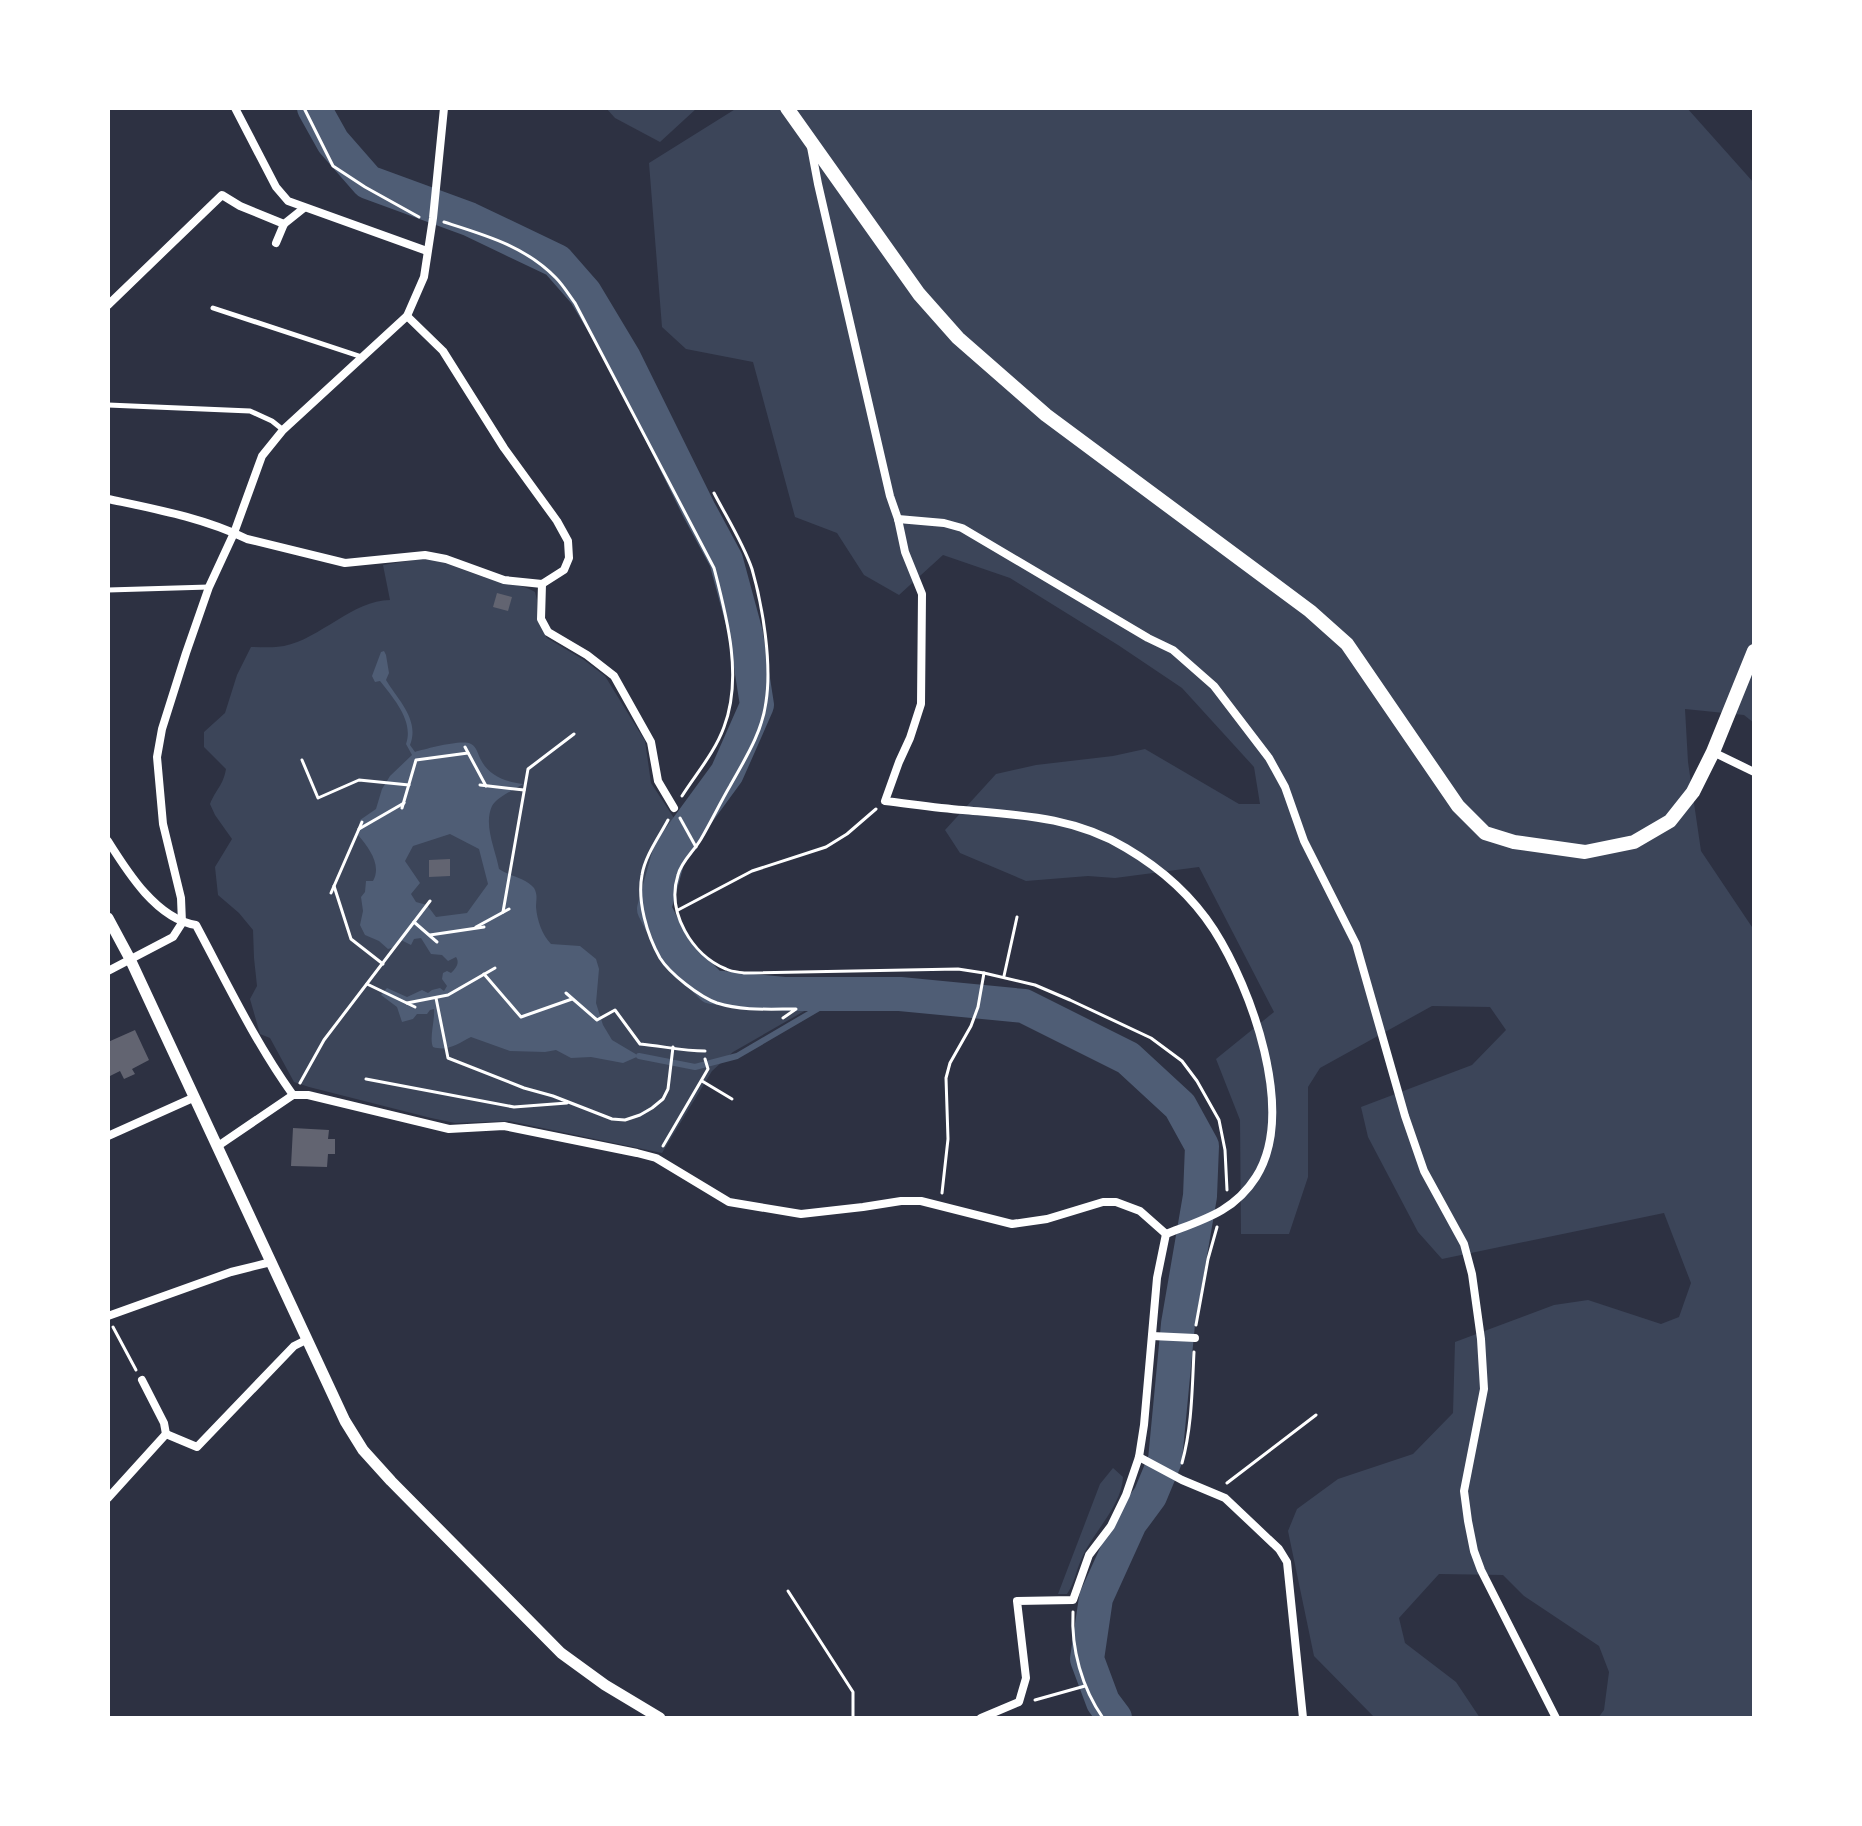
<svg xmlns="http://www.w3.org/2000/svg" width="1862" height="1826" font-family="Overpass,sans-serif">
<rect width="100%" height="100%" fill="#2d3142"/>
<g fill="#3c4559">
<polygon points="606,108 697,108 660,142 615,118"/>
<polygon points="737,108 1687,108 1754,183 1754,723 1744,715 1685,709 1688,762 1701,851 1754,930 1754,1718 1598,1718 1604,1710 1609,1672 1599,1646 1524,1596 1503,1575 1439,1574 1399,1618 1405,1643 1456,1682 1480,1718 1375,1718 1314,1656 1288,1531 1297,1509 1338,1479 1413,1454 1453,1413 1455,1342 1554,1305 1588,1300 1661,1324 1679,1317 1691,1283 1664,1213 1442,1259 1418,1232 1368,1137 1361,1107 1472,1065 1506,1030 1490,1007 1432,1006 1320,1068 1308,1087 1308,1177 1289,1234 1241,1234 1240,1120 1216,1059 1274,1012 1199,867 1115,878 1088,876 1026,881 960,853 945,830 996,774 1036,765 1113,756 1145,749 1239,804 1260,804 1254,767 1182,688 1118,645 1010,578 943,555 899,595 864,575 837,533 795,517 753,362 686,349 662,327 649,163"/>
<path d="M426,558C449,563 470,573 493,580C507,584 522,584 535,592L537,600V620L547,638L584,660L605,676L645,741L651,783L674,818C667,832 657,847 652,863C634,922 672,989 732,1004C752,1009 791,1006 813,1006L733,1052L712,1071L662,1153L509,1121L455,1123L431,1118L309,1087L294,1082L270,1038L260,1034L250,999L257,986L254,958L253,930L239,913L218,895L215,867L232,839L215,815L210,804C216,789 223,786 226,769L204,747V732L225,713L237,675L251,647C262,647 273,648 284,646C320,639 353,600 390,600L383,565Z"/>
<path d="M1113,1468L1123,1477C1122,1506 1092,1533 1081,1560C1076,1571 1074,1584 1067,1594H1058L1100,1484Z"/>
</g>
<path fill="#4f5d75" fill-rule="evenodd" d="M384,651L386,655L389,673L386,680C398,700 420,720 410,745L415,752C426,749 462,739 471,744C477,747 478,755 481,760C489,776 506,782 523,784C514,790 497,797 492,806C483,825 496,851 499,869C509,876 526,878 534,888C538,895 536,900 536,907C537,920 542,935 551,944L580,946L596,959L599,969L596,1003L603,1025L612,1040L639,1056L623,1063L591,1057L571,1058L556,1050L545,1052L510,1051L471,1037C459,1043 448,1052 433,1047C429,1038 435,1021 434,1009L430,1010L427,1014H417L413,1019L402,1022L397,1007L381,995L387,988L407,997L422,990L428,993L432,990L440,988L444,991L447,986L442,979L443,973L447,971L451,973C456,968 460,963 456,957L448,961L442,955L431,954L421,938L414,939L411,945L401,940L395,947L388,949L379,941L365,935L360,925L363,911L361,897L365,892L366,881H373C382,865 369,848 358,835L360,820L376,809L382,789L390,776L412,755L406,744C414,721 394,699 380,681L375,682L372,676L381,652ZM450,834L479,849L488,884L467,913L436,917L427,905L416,902L411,894L420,883L405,861L413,846Z"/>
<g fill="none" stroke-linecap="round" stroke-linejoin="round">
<polyline stroke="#4f5d75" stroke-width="6" points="639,1056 695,1067 737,1056 843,994"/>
<polyline stroke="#4f5d75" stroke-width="34" points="314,108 333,142 368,182 469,219 557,261 585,293 624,358 699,510 726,560 746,634 757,705 727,773 670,851 654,909 675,950 712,987 784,994 900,994 1024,1006 1128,1058 1180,1106 1202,1146 1200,1196 1178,1324 1165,1460 1150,1496 1130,1523 1096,1598 1087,1659 1103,1702 1115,1718"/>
</g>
<g fill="#626471">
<polygon points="497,593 512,597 508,611 493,607"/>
<polygon points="450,859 450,876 429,877 429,860"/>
<polygon points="135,1030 149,1060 132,1069 135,1074 124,1079 120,1071 108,1077 108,1042"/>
<polygon points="293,1128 329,1130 328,1139 335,1139 335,1154 328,1154 327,1167 291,1166"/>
</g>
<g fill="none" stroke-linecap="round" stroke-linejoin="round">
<g stroke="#fff" stroke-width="3">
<polyline points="304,108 333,166 365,187 419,217"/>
<path d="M444,222C485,235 525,246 556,278C563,285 569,295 575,303L714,568C727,618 743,677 724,727C715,752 696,774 682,796"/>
<path d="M714,493C727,518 743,543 752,569C763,607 772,664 766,702C762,733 745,759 730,786C720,803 711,822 701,839C694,851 681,862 678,875C666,912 692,955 726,969C732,972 738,972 744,973L958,969L984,973L1035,985L1070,1000L1151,1038L1182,1061L1197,1081L1219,1120L1225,1150L1227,1190"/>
<polyline points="465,747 486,786"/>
<polyline points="302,760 318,798 359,780 409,785"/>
<polyline points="480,785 524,790"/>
<polyline points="402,808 416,760 468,753"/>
<polyline points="680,818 696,847"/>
<path d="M668,820C659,837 645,856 642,875C637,901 647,935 660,958C670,974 700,997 717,1003C742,1011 770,1009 796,1009L783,1018"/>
<polyline points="359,829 404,803"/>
<polyline points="334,886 351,939 383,964"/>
<polyline points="331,893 362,822"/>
<polyline points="678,910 752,871 826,847 847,834 876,809"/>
<polyline points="503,912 528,769 574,734"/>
<polyline points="414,922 437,942"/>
<polyline points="476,927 509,909"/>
<polyline points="430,935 484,927"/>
<polyline points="484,974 521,1017 572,999"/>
<polyline points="1004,976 1017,917"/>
<polyline points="367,984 415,1007"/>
<path d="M566,993L597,1020L615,1010L640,1044C662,1046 683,1051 705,1051"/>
<polyline points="436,998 448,1058 524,1088 553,1096 612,1119 625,1120 640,1115 652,1108 663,1099 668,1089 673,1047"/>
<polyline points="407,1003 448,995 495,968"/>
<polyline points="366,1079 514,1107 567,1103"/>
<polyline points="702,1081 732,1099"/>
<polyline points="300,1083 324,1040 430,901"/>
<polyline points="663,1146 708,1069 705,1059"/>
<polyline points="942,1193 948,1139 946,1078 950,1063 971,1026 978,1007 984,973"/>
<polyline points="1196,1325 1208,1259 1217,1227"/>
<polyline points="113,1327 136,1370"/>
<path d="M1182,1463C1192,1427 1192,1390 1194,1352"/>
<polyline points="1227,1483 1316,1415"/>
<polyline points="788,1591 853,1692 853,1718"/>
<path d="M1073,1612C1071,1649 1082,1688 1103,1718"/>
<polyline points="1035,1700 1085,1686"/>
</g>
<g stroke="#fff" stroke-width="5">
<polyline points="213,308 362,357"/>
<polyline points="108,405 250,411 272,421 282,429"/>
<polyline points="108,590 209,587"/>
</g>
<g stroke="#fff" stroke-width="8">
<polyline points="235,108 276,187 288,201 427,251"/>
<path d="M811,147L818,184L890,496L898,519L905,552L922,594L921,704L910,738L899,762L885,801C911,804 937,808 963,810C1020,815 1075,817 1126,848C1160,868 1192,896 1214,930C1251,988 1297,1112 1256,1177C1234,1212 1202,1220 1166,1234"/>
<polyline points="276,243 284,224"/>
<polyline points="108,305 222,195 240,206 284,224 304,208"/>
<path d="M108,499C155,509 204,518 247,539L345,563L425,555L446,559L504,580L542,584L564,570L569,558L568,541L557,521L504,448L443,351L407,316"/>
<polyline points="898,519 944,523 962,528 1148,638 1173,650 1214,686 1269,758 1285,787 1304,841 1356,944 1405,1116 1424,1171 1464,1244 1472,1274 1481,1339 1484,1389 1464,1491 1468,1521 1474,1551 1481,1570 1556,1718"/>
<polyline points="542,584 541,619 548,632 587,655 614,676 651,742 658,781 674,808"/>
<polyline points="1713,752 1754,772"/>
<path d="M108,841C128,873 157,919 196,925C227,983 255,1042 293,1095"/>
<polyline points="108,971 173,937 182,923 181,898 163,824 157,757 162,729 186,653 209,587 234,533 262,456 283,430 407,316 424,277 433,218 444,108"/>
<polyline points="108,1136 195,1097"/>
<polyline points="218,1146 293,1095 308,1095 449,1129 504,1126 637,1153 656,1158 729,1202 801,1214 863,1207 901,1201 921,1201 1012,1224 1047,1219 1103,1202 1116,1202 1140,1211 1166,1234"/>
<polyline points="108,1316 231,1272 271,1262"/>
<polyline points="1152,1336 1195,1338"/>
<polyline points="142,1380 164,1423 166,1434"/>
<polyline points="166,1434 197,1447 294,1346 306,1340"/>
<polyline points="1139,1457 1182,1480 1225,1498 1279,1549 1287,1562 1303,1718"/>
<polyline points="108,1498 166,1434"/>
<polyline points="981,1718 1019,1702 1026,1678 1017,1601 1073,1600 1089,1555 1111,1526 1126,1495 1139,1457 1144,1425 1157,1278 1166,1234"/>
</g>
<polyline stroke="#fff" stroke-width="11" points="108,918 130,959 345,1421 363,1450 391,1481 561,1653 605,1685 660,1718"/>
<polyline stroke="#fff" stroke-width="14" points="787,108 919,294 958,338 1046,415 1310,611 1347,644 1458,806 1485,833 1514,842 1585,852 1634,842 1670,821 1693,792 1713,752 1754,651"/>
</g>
<rect width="1862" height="1826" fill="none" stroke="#ffffff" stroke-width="220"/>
</svg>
